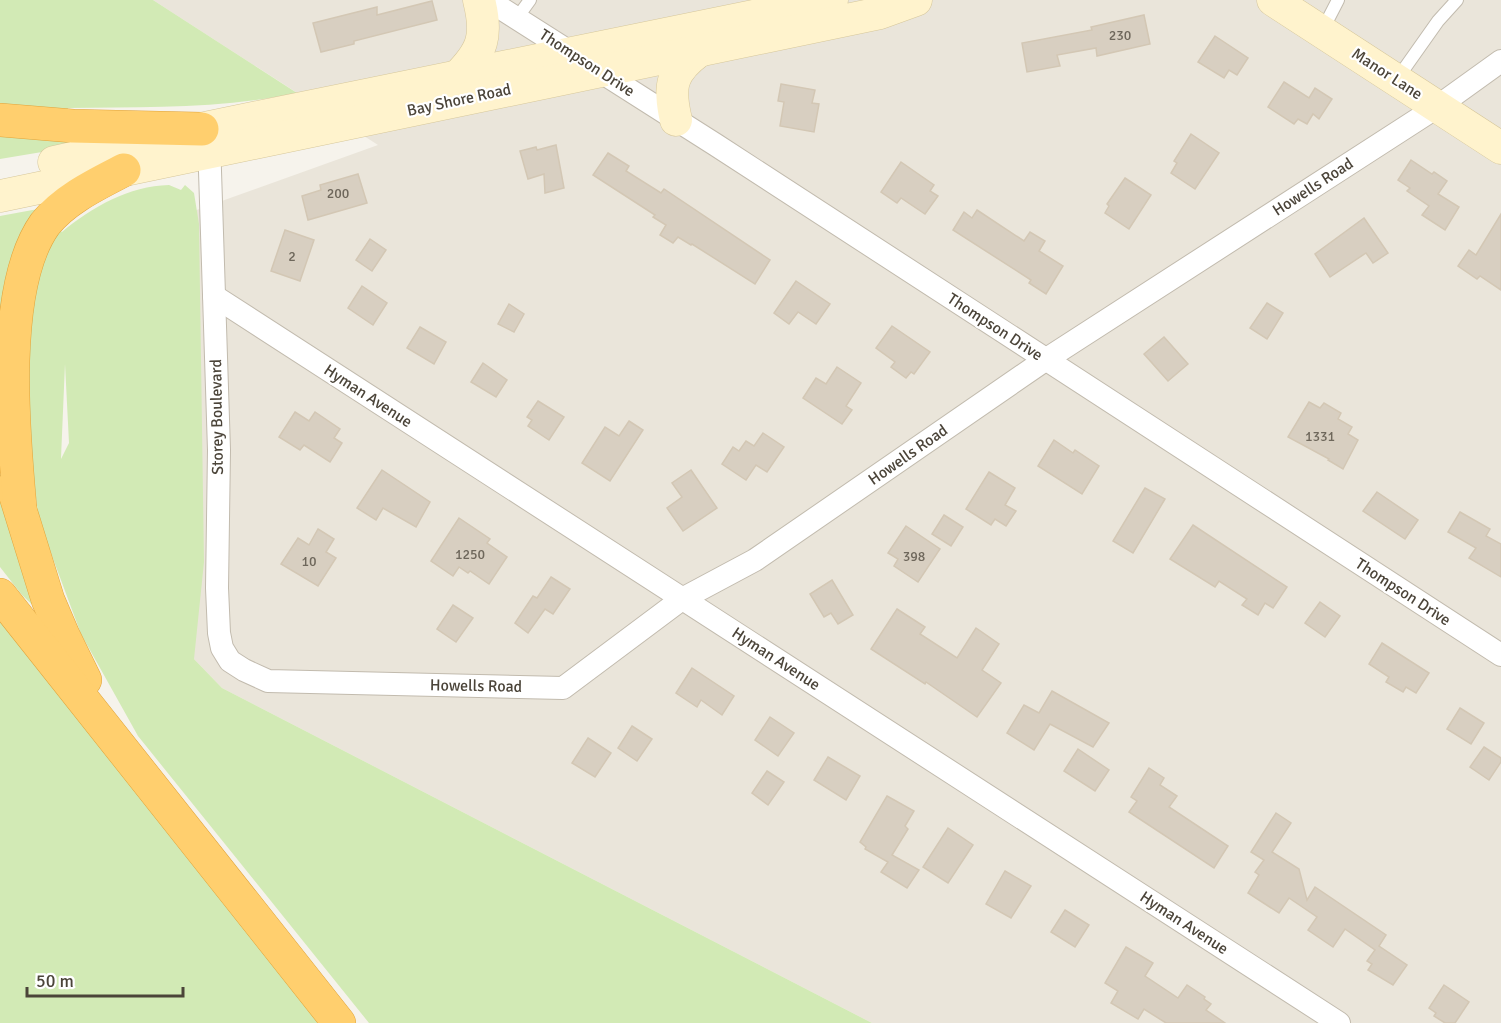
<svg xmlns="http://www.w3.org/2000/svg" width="1501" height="1023" font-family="Signika,sans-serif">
<rect width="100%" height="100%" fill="#f6f3ec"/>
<polygon fill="#eae5da" points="153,0 1501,0 1501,1023 872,1023 222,688 194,659 191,212 378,145"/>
<g fill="#d2eab5" fill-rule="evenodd">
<path d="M0,0H153L297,93C222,109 145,107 68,108L67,115L0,109Z"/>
<polygon points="0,128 102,142 0,159"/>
<path d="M169,185L181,190L185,185L194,193L199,224L204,562L194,659L222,688L872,1023H369L138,736L81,634L39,521L24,405L33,280L55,228L62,232C92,207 129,186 169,185ZM65,364L69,443L61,459V458Z"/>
<polygon points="38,209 0,402 0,216"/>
<polygon points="0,473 43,608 43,615 22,595 0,567"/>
<polygon points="0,616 320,1023 0,1023"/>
</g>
<g fill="#d8cfc1" stroke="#d3c7b4" stroke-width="1.5">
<polygon points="432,1 437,20 354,41 354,44 321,52 313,23 377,7 377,15"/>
<polygon points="1144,15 1150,44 1097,56 1096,48 1057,55 1060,66 1027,72 1022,43 1092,30 1091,27"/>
<polygon points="1215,36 1248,58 1237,75 1229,70 1224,78 1198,62"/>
<polygon points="1284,82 1309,98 1315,88 1332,99 1319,119 1313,114 1307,124 1298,119 1294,124 1268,107"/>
<polygon points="781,84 815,90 812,103 819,104 814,132 780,126 784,102 778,101"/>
<polygon points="1191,134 1219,153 1195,189 1171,173 1177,163 1174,161"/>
<polygon points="556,145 564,188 545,193 544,174 528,179 520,151 536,147 537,150"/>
<polygon points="608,153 629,166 626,171 661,193 664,189 770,260 755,284 692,244 691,245 678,237 673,243 660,235 666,225 653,217 655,215 593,175"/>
<polygon points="1411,160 1432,174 1434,172 1447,181 1438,194 1459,207 1445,230 1422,215 1429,206 1407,191 1410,188 1398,180"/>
<polygon points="901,162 934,185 930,191 938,196 925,214 901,198 897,203 881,192"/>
<polygon points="358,174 367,203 308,220 302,196 321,190 320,185"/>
<polygon points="1125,178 1151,195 1129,229 1105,213 1109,206 1107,204"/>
<polygon points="977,210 1024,241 1030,232 1045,241 1039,251 1063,266 1046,294 1029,283 1031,280 953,230 964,212 972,218"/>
<polygon points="1501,214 1501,290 1480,276 1477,279 1458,266 1469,250 1476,255"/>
<polygon points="1364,218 1388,253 1373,263 1366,253 1330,277 1315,254"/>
<polygon points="285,230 314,240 300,281 271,271"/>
<polygon points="370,239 386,250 372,271 356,260"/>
<polygon points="796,281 830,304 816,324 798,312 789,324 774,313"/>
<polygon points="362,286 387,303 373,325 348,308"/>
<polygon points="1267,303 1283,313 1267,339 1250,328"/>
<polygon points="509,304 524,314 514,332 498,324"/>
<polygon points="892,326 930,352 914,374 911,372 906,378 891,367 895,362 876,348"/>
<polygon points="420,327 446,342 434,364 407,348"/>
<polygon points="1164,337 1188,364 1168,381 1144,354"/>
<polygon points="483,363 507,380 496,397 471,382"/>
<polygon points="837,367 861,383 846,406 852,410 842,424 803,398 816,378 826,384"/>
<polygon points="538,401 564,417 549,440 528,426 532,420 527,417"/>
<polygon points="1309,402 1320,408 1324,403 1341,413 1338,419 1352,427 1348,434 1358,440 1343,469 1328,460 1329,459 1288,437"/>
<polygon points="295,412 309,421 315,412 340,429 334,438 342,443 330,462 304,445 300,450 279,437"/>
<polygon points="629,421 643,430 610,481 582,463 605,427 619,436"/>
<polygon points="763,433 784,447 767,472 756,465 746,480 722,464 733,447 739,451 746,441 754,446"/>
<polygon points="1054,440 1073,453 1075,450 1099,466 1082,494 1038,466"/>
<polygon points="382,470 430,502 416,527 383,508 376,520 357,508"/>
<polygon points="691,470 717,508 683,531 667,508 682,497 672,483"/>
<polygon points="989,472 1015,488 1005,505 1016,511 1006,526 995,519 991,525 966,509"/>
<polygon points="1145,488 1165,499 1133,553 1113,541"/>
<polygon points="1377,492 1418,520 1405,539 1363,511"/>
<polygon points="1460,512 1490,529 1486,536 1501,544 1501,577 1469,558 1476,548 1448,532"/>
<polygon points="944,515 963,527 951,546 932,534"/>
<polygon points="459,518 490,539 487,543 507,557 489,584 470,571 468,573 459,567 453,576 431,561"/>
<polygon points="1193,525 1287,587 1273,608 1265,603 1258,615 1242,605 1247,599 1219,581 1215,587 1170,559"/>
<polygon points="906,526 940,549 918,582 894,566 898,559 888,553"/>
<polygon points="318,529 334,539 326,552 336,558 318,586 281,564 298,538 309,545"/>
<polygon points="551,577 570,589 553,614 545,609 528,633 515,623 533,596 537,598"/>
<polygon points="832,580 853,615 838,624 831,613 824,617 810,594"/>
<polygon points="1320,602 1340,616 1325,637 1305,623"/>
<polygon points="453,605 473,618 456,642 437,629"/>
<polygon points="897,609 925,627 920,634 957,658 976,628 999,644 982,670 1001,683 977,717 926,682 925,684 871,649"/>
<polygon points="1382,643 1429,673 1416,693 1406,687 1403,692 1386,682 1389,677 1369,664"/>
<polygon points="692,668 734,696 722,715 701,700 697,707 676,693"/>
<polygon points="1052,691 1109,723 1093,747 1050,724 1034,750 1007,733 1024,705 1039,713"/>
<polygon points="1460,708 1484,723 1471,744 1447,729"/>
<polygon points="770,717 794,733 778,756 755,740"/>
<polygon points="632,726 652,739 637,761 618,748"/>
<polygon points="588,738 611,753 595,777 572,763"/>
<polygon points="1484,747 1501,758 1501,762 1489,780 1470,767"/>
<polygon points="1078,749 1109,770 1095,791 1064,771"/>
<polygon points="828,757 860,776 846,800 814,780"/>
<polygon points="1149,768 1164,778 1160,785 1177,796 1169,807 1228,846 1214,868 1129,812 1137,801 1131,797"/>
<polygon points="767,771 784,782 768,805 752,793"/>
<polygon points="887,796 914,811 905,826 908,829 892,855 919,870 907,888 881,872 888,862 865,849 866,847 860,842"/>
<polygon points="1276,813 1291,823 1272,852 1299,869 1307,900 1315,887 1386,935 1379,946 1407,965 1393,985 1368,970 1372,964 1367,961 1375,950 1345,929 1333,947 1308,930 1317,917 1289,898 1279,913 1248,893 1259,875 1255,872 1264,860 1251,852"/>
<polygon points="948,828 973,845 948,883 923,867"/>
<polygon points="1005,871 1031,886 1011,918 986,904"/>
<polygon points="1065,910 1089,925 1075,947 1051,932"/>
<polygon points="1126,947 1153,963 1145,976 1178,998 1187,985 1205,997 1204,999 1211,1004 1206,1010 1225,1023 1166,1023 1144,1009 1138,1019 1111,1003 1118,991 1105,983"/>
<polygon points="1444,985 1469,1002 1455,1023 1445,1023 1434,1016 1436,1013 1429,1008"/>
</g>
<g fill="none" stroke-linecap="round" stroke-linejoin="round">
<defs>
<g id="lane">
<polyline points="517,18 530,0"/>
<polyline points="1322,31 1338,0"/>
<polyline points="1397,79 1438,21 1457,0"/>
</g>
<g id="street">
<polyline points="488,0 716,145 1501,655"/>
<polyline points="209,140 219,450 217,588 219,633 222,648 230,661 244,670 268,681 563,688 682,599 755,560 1045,360 1437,107 1501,61"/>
<polyline points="214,296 1339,1023"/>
</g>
<g id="secondary">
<polyline points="1273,0 1501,148"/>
<path d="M457,77C483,51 488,36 479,0"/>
<path d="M676,120C668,86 671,72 699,51"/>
<polyline points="54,162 209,127 832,0"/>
<polyline points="0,196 880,13 916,0"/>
</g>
<g id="highway">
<polyline points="0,120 73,126 202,129"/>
<polyline points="13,487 48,600 63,635 85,680"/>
<path d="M20,507C13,431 0,287 45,224C65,199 97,184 124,170"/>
<polyline points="0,595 339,1023"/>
</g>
</defs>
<use href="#lane" stroke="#c2bbae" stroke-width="14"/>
<use href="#street" stroke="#c2bbae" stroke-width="24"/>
<use href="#secondary" stroke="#d6c79b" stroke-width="33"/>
<use href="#highway" stroke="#e0a43c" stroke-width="34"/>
<use href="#lane" stroke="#fff" stroke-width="12"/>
<use href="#street" stroke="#fff" stroke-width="22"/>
<use href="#secondary" stroke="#fff3cd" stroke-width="32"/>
<use href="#highway" stroke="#ffcf6e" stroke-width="33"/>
</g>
<g text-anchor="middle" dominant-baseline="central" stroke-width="4.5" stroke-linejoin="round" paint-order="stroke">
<g font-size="14" fill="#6e675b">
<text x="1120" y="35">230</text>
<text x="338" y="193">200</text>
<text x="292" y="256">2</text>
<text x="1320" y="436">1331</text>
<text x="470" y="554">1250</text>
<text x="914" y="556">398</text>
<text x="309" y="561">10</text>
</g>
<g font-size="16" fill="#4b4439" stroke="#fff">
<text transform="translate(587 63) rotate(33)">Thompson Drive</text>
<text transform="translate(1387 74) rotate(33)">Manor Lane</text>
<text transform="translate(459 100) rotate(-12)">Bay Shore Road</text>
<text transform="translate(1313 187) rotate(-33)">Howells Road</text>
<text transform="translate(995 327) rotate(33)">Thompson Drive</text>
<text transform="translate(368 396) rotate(33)">Hyman Avenue</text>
<text transform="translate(217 417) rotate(-91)">Storey Boulevard</text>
<text transform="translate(908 455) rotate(-35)">Howells Road</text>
<text transform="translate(1403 592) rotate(33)">Thompson Drive</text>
<text transform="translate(776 659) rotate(33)">Hyman Avenue</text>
<text transform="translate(476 686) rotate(1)">Howells Road</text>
<text transform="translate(1184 923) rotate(33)">Hyman Avenue</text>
</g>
</g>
<path d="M27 987v9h156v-9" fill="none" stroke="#4b4439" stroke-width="3"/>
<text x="36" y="987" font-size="18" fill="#4b4439" stroke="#ffffff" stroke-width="4.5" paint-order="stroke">50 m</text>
</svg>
